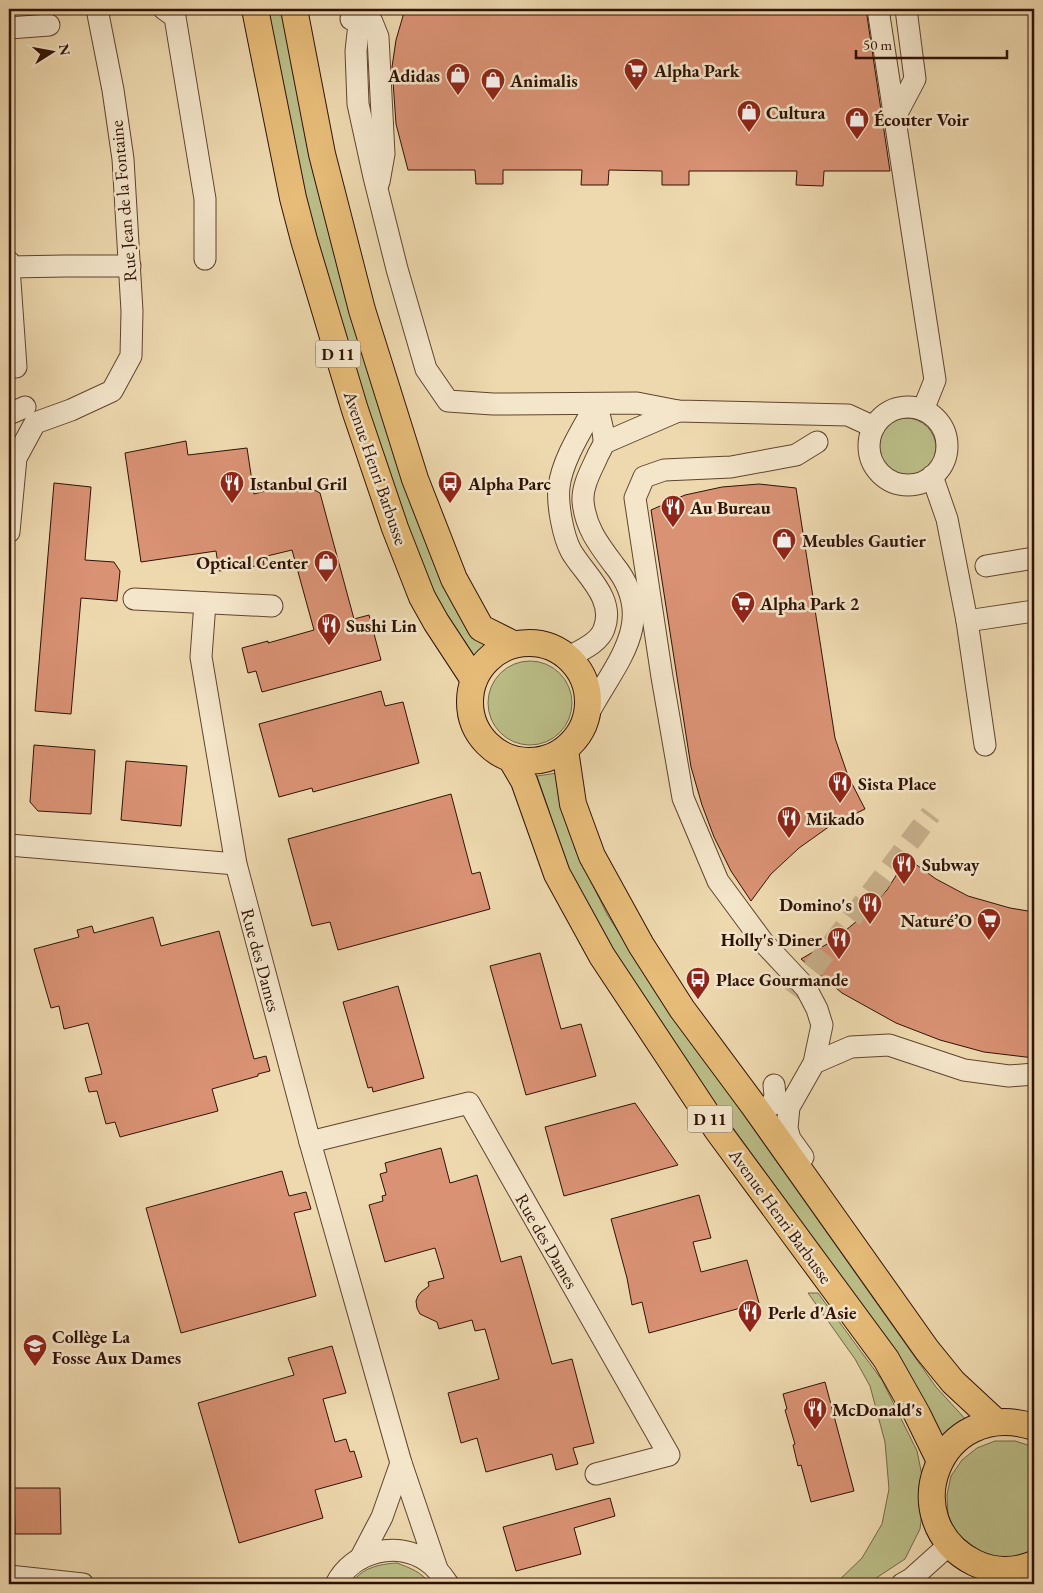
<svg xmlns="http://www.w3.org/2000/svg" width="1043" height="1593" font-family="'EB Garamond',serif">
<rect width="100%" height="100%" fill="#eed9af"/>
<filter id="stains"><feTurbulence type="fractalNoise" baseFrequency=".004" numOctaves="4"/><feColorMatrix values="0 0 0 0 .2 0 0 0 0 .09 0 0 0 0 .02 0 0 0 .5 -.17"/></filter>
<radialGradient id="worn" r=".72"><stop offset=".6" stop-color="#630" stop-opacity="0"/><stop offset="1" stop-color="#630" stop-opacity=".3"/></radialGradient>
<g fill="#bbbe88" stroke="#756847">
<polygon points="263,9 282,9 467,623 491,648 475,664 428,584 382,458 301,183"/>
<circle cx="906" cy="448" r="30"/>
<circle cx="530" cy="703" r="42"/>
<polygon points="557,773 575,849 607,914 653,987 936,1387 969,1423 942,1443 813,1238 699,1081 621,964 559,853 549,811 537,776"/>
<polygon points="808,1293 818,1293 882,1380 917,1451 925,1490 920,1529 905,1559 867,1584 835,1584 862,1558 882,1524 889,1489 885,1442 870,1386 855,1359"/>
<polygon points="995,1441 1015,1441 1034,1447 1034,1552 1026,1557 987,1557 956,1533 948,1515 947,1495 951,1476 962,1460 977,1448"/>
<path d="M397,1563C410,1568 422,1572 430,1584H351C361,1568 379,1564 397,1563Z"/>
</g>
<g fill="#d99274" stroke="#2f1206">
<polygon points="405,9 866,9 890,171 824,171 823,186 796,185 797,171 689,171 689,185 662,185 662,171 609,170 608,185 581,185 582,170 503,170 503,184 476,184 475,170 408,170 396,124 392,67 396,40"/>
<polygon points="186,441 188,455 247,448 254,494 299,482 320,493 354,619 369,615 381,660 262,692 256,671 248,673 242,648 268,641 268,643 314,630 292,550 263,557 264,565 219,571 216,551 141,562 125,453"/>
<polygon points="54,483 91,487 85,560 114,562 120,571 117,601 81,598 71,714 35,711"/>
<polygon points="759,484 796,488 835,738 848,776 865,809 830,826 799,848 771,874 751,901 731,871 714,837 702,805 691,767 651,510 685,495 722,487"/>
<polygon points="381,691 385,706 403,702 419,763 313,792 312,788 279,797 259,724"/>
<polygon points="34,745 95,750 91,814 38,811 30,802"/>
<polygon points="126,761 187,766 181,826 121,820"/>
<polygon points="451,794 472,874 480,872 490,909 338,950 330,922 312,926 288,839"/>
<polygon points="907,858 936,879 968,896 1010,908 1034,912 1034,1058 984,1052 940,1040 896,1023 842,993 801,959 834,940 863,916 887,890"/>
<polygon points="153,917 161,946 219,931 254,1059 266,1056 270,1071 258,1074 258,1076 212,1089 218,1111 120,1137 115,1122 106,1124 97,1091 89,1092 85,1078 102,1074 88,1023 64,1029 59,1006 51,1008 34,949 79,937 77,930 92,926 94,933"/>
<polygon points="540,953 561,1029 581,1024 596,1076 526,1095 490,966"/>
<polygon points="398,986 424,1078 373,1092 372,1087 368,1088 343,1002"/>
<polygon points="635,1103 678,1165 564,1196 545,1127"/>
<polygon points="441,1148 450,1183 477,1175 501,1262 521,1256 552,1364 572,1359 594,1443 573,1448 578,1464 556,1470 552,1454 486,1472 477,1438 461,1443 448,1393 499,1379 485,1329 475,1331 472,1320 439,1329 437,1322 420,1314 417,1308 416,1301 418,1296 421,1292 429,1286 428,1282 444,1278 435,1248 385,1262 369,1205 383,1201 382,1196 386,1195 380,1174 387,1172 385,1163"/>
<polygon points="282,1171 289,1196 306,1192 311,1209 294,1213 316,1296 181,1333 146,1208"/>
<polygon points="699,1195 711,1238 693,1242 701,1272 747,1260 759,1303 649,1333 642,1302 632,1305 627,1278 611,1219"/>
<polygon points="332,1346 346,1393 323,1399 335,1442 346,1439 350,1452 354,1451 362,1477 315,1490 323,1518 239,1543 198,1403 294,1375 288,1358"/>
<polygon points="825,1382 854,1491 811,1502 801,1465 798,1466 793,1445 795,1444 785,1410 787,1409 783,1394"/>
<polygon points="14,1488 60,1488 61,1534 15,1534"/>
<polygon points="610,1498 615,1516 574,1528 581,1554 516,1571 503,1527"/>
</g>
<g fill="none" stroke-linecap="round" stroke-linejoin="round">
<polyline stroke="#c8b18d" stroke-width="21" stroke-dasharray="21 11" stroke-linecap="butt" points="793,995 931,814"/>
<defs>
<g id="minor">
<polyline points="164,9 175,17 205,199 205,259"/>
<polyline points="363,9 360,15 356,51 358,104 374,177 397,269 426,369 448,401 493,404 637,403 678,411 848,415 874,427"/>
<polyline points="878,9 935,380 923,410"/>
<polyline points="351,19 352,17 360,18 372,22 378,37 384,154 379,182"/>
<polyline points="9,28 49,25"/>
<polyline points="895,117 915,79 906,9"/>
<polyline points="9,262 9,267 65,266 130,266"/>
<polyline points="9,366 16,367 9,267"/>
<circle cx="908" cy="446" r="39"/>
<polyline points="9,414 25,407"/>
<polyline points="604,443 678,411"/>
<polyline points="932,476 947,519 967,621 985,745"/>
<polyline points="9,532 16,458 35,423 71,410 112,391 131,356 132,311 123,159 113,90 97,9"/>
<polyline points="986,566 1034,558"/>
<polyline points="134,599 272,606"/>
<polyline points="205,603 201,657 236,864 310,1142 401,1463 437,1569"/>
<polyline points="967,621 1034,611"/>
<path d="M569,657C581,650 599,643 604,629C616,598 584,574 571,551C563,536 557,504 559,487C562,460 583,428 596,404"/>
<path d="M587,716C613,665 660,622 614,565C599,545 585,527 583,501C582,485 592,469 598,455C600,451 604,445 604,441C604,429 599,415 596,404"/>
<polyline points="9,845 236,864"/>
<polyline points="814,1063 822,1025 817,1009 806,988 763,942 718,881 683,798 662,677 635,498 644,477 664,470 731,467 796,455 817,442"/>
<polyline points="754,1106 763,1108 772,1105 775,1096 774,1085"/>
<polyline points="310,1142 469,1103 669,1455 596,1474"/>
<polyline points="803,1157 790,1139 787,1128 789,1107 814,1063 851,1047 889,1045 964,1070 1009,1076 1034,1074"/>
<polyline points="360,1559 382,1517 401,1463"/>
<polyline points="9,1576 83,1584"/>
<path d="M336,1584C352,1551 398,1540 427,1561C436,1567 442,1575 448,1584"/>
<polyline points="902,1584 911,1579 950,1544"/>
</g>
<g id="major">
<polyline points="255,9 293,198 304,240 355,410 395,528 422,597 436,622 474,680"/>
<polyline points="294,9 322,154 362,310 415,479 454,579 481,628 513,644"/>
<circle cx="529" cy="702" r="59"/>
<polyline points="565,750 573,804 592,856 641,945 682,1009 754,1106 927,1350 953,1382 996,1422"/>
<polyline points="511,759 524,781 557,874 602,956 718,1131 886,1359 917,1414 940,1461"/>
<path d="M1034,1427C938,1396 892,1522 975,1563C994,1572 1015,1572 1034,1564"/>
</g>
</defs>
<use href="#minor" stroke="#5f4430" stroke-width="23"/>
<use href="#major" stroke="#2f1206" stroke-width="28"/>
<use href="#minor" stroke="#f4e6cb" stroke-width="21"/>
<use href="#major" stroke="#e7bc78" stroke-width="26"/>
</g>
<defs>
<symbol id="supermarket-pin" viewBox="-11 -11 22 30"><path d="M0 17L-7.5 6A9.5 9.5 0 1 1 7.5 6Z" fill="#8f2418" stroke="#f4e6cb"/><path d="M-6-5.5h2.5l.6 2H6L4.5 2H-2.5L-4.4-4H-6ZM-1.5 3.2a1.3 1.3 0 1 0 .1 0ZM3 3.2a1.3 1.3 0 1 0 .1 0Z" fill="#fff"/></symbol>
<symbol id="shop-pin" viewBox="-11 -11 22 30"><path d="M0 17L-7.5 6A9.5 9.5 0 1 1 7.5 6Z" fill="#8f2418" stroke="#f4e6cb"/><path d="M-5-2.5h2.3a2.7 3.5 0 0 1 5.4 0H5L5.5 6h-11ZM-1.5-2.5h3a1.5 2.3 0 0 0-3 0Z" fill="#fff"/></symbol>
<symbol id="restaurant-pin" viewBox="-11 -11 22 30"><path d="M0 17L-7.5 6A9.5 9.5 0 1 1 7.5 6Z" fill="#8f2418" stroke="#f4e6cb"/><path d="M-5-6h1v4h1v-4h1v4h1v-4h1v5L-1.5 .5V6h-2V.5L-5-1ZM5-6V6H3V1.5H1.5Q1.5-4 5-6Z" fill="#fff"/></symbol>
<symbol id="bus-pin" viewBox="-11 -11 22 30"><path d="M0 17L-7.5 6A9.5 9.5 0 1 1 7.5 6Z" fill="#8f2418" stroke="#f4e6cb"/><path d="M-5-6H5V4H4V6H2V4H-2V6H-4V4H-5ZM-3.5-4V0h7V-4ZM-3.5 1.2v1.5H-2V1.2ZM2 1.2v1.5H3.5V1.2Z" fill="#fff"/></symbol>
<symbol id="school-pin" viewBox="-11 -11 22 30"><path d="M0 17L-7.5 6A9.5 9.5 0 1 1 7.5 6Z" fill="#8f2418" stroke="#f4e6cb"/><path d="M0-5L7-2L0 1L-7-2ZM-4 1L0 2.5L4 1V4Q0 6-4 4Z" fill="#fff"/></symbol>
</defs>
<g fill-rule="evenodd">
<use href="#supermarket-pin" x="622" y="56" width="28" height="38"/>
<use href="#shop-pin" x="444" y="61" width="28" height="38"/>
<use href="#shop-pin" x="479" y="66" width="28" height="38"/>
<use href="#shop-pin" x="735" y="98" width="28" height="38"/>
<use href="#shop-pin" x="843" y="105" width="28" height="38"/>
<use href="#restaurant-pin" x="218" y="469" width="28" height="38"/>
<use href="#bus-pin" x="436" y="469" width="28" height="38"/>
<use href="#restaurant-pin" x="659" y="493" width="28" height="38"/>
<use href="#shop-pin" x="770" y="526" width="28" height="38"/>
<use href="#shop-pin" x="312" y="548" width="28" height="38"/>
<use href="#supermarket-pin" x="729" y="589" width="28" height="38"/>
<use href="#restaurant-pin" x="315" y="611" width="28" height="38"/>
<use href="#restaurant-pin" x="826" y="769" width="28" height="38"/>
<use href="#restaurant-pin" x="775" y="804" width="28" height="38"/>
<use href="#restaurant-pin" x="890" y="850" width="28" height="38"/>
<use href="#restaurant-pin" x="856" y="890" width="28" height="38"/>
<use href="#supermarket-pin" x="975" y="906" width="28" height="38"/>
<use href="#restaurant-pin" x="825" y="925" width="28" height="38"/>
<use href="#bus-pin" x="684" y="965" width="28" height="38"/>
<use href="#restaurant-pin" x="736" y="1298" width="28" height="38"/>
<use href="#school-pin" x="21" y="1332" width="28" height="38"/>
<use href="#restaurant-pin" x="801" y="1395" width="28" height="38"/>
</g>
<g text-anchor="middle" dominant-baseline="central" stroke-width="5" stroke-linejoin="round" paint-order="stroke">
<g fill="#f4e6cb" stroke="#6a5241" stroke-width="1">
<rect x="315.5" y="340.5" width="45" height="27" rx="4"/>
<rect x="687.5" y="1105.5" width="45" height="27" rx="4"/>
</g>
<g font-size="16" font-weight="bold" fill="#2f1206">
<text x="338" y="354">D 11</text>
<text x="710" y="1119">D 11</text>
</g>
<g font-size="18" font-weight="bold" fill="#2f1206" stroke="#f4e6cb" text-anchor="start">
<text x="654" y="70">Alpha Park</text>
<text x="440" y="75" text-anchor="end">Adidas</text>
<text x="510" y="80">Animalis</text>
<text x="766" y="112">Cultura</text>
<text x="874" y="119">Écouter Voir</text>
<text x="250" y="483">Istanbul Gril</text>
<text x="468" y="483">Alpha Parc</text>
<text x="690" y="507">Au Bureau</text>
<text x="802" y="540">Meubles Gautier</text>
<text x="308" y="562" text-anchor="end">Optical Center</text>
<text x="760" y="603">Alpha Park 2</text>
<text x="346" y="625">Sushi Lin</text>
<text x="858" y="783">Sista Place</text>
<text x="806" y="818">Mikado</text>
<text x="922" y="864">Subway</text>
<text x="852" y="904" text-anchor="end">Domino's</text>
<text x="972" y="920" text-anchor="end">Naturé’O</text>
<text x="822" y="939" text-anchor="end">Holly's Diner</text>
<text x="716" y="979">Place Gourmande</text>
<text x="768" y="1312">Perle d'Asie</text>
<text x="52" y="1336">Collège La<tspan x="52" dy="21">Fosse Aux Dames</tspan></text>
<text x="832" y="1409">McDonald's</text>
</g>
<g font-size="18" fill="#2f1206" stroke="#f4e6cb">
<text transform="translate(123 201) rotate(-95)">Rue Jean de la Fontaine</text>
<text transform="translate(376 468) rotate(71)">Avenue Henri Barbusse</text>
<text transform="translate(261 960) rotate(75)">Rue des Dames</text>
<text transform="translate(781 1216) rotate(54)">Avenue Henri Barbusse</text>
<text transform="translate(547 1241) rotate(60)">Rue des Dames</text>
</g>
</g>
<rect width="1043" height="1593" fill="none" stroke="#eed9af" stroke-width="30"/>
<rect x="10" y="10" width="1023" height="1573" fill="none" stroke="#2f1206" stroke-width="2.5"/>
<rect x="15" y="15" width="1013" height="1563" fill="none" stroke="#2f1206"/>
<g transform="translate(52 52) rotate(79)" stroke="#f4e6cb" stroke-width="4" paint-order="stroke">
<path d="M0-4L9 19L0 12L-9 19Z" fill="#2f1206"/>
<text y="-8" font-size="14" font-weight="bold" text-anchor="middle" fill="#2f1206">N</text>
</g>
<path d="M856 50v8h151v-8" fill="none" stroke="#2f1206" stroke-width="2.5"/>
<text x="863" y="50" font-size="15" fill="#2f1206" stroke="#f4e6cb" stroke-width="4" paint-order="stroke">50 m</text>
<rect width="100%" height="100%" filter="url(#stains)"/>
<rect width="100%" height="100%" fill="url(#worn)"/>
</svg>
